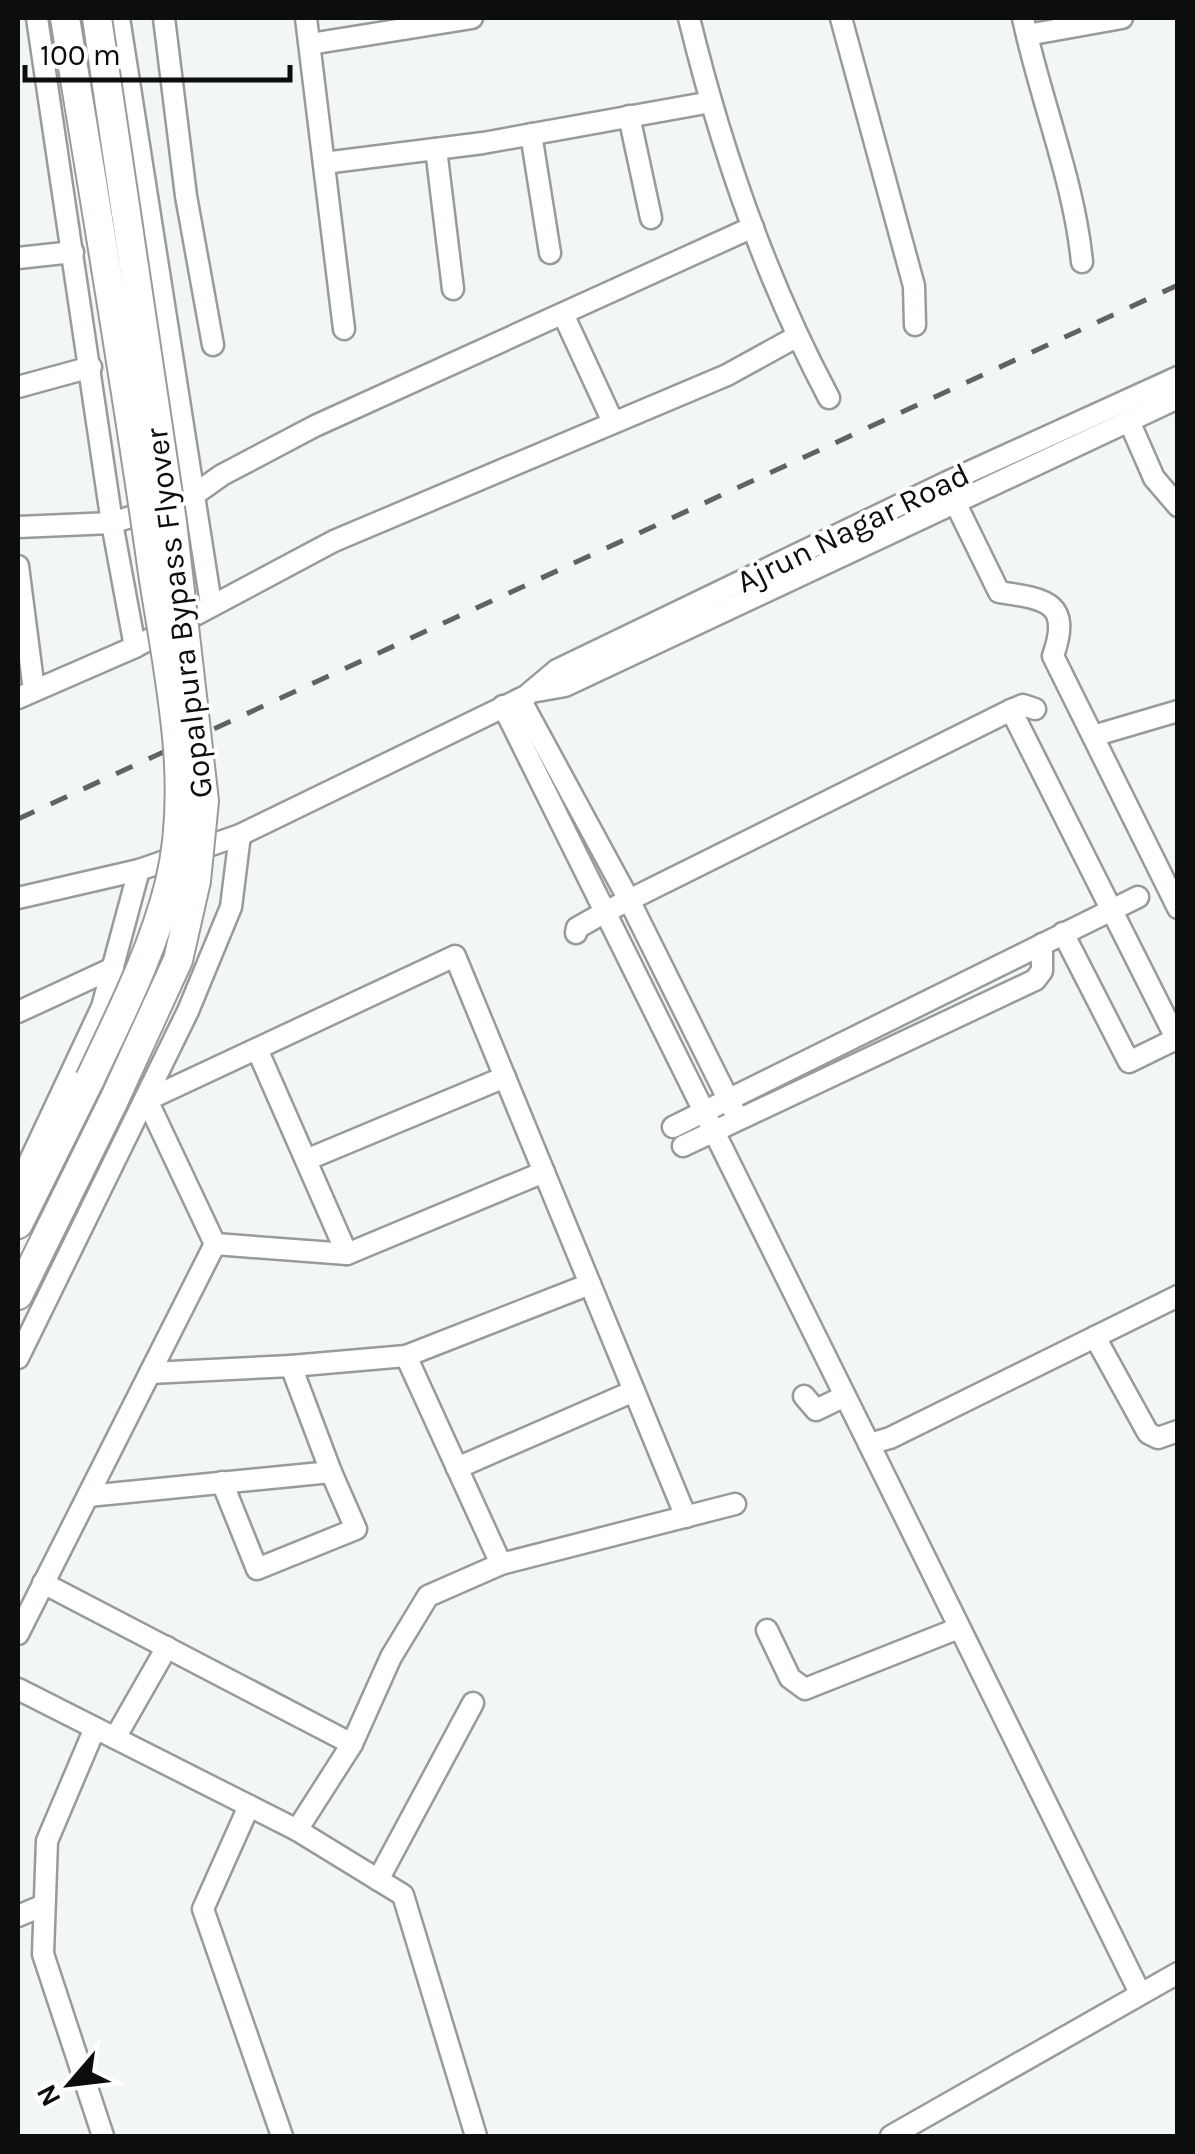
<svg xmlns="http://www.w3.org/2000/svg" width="1195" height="2154" font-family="Karla,sans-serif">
<rect width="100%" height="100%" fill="#f2f6f5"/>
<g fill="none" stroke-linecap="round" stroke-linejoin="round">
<defs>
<g id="minor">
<polyline points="37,18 112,523 135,647"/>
<polyline points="119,18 211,604"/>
<polyline points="164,18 186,196 213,345"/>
<polyline points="306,18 344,329"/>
<path d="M689,18C721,149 765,278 829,398"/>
<polyline points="841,18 914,286 915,325"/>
<path d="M1023,18C1040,99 1074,180 1082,262"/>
<polyline points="1027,35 1122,18"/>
<polyline points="310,44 472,18"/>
<polyline points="629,116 651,218"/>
<polyline points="531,134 550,253"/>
<polyline points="436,149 453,289"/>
<polyline points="324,163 483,143 711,102"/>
<polyline points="18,258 73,252"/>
<polyline points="564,316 613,422"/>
<polyline points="18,387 91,367"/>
<polyline points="1129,421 1154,478 1178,506"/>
<path d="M950,492L999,592C1046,599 1072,602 1053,656L1178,908"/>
<polyline points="18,527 112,523 191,497 222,475 315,426 753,227"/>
<polyline points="18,566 34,690"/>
<polyline points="537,691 565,686 1178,398"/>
<polyline points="18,698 135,647 334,541 727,375 796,337"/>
<polyline points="520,699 629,900 738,1119"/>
<polyline points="503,706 869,1444 890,1438 1178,1296"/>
<polyline points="1011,710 1178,1042"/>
<polyline points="1093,736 1178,711"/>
<polyline points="18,898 139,870 240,835 526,696 557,670 945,483 1178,377"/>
<polyline points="576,933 577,928 607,911 1011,710 1023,705 1035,709"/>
<polyline points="1063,933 1129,1062 1176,1039"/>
<polyline points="18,1012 113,968"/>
<polyline points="257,1049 347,1254"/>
<polyline points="673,1127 1138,897"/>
<polyline points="683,1146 1035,980 1042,971 1042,944"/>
<polyline points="306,1160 505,1077"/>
<polyline points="18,1186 102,1007 139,870"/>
<polyline points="215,1244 347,1254 544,1172"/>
<polyline points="1095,1337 1148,1433 1158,1438 1178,1431"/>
<polyline points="406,1356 501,1564"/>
<polyline points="18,1358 188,1011 231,907 240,835"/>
<polyline points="291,1366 406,1356 590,1284"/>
<polyline points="804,1396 816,1410 845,1396"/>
<polyline points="869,1444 1140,1993"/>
<polyline points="457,1468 634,1391"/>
<polyline points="222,1482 257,1569 356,1529 331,1472"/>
<polyline points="88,1496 331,1472 291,1366 150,1373"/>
<polyline points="43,1583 352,1744"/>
<polyline points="767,1630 790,1678 805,1689 959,1628"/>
<polyline points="18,1634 215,1244 147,1100 455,956 686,1517"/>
<polyline points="18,1689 297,1830 403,1895 476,2136"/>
<polyline points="95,1728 47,1841 43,1954 103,2136"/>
<polyline points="115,1738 167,1647"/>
<polyline points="249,1806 203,1909 282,2136"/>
<polyline points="297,1830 352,1744 391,1657 428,1596 501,1564 735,1504"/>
<polyline points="378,1880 473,1703"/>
<polyline points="18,1916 44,1905"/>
<polyline points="891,2136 1178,1973"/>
</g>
<g id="major">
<polyline points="18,1224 90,1079"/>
<polyline points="18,1295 114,1100"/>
</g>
</defs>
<use href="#minor" stroke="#979b9a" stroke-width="25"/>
<use href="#major" stroke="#979b9a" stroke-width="32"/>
<use href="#minor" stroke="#fff" stroke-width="20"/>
<use href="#major" stroke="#fff" stroke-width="28"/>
<polyline stroke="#616362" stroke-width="5" stroke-dasharray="18 18" stroke-linecap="butt" points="18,819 1178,285"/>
<defs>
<g id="major-bridge">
<path d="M65,18C95,202 127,387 153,573C168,672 194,782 170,882C153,951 120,1015 90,1079"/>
<polyline points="97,18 172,522 204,801 196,881 178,960 114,1100"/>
</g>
</defs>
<use href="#major-bridge" stroke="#979b9a" stroke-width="32" stroke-linecap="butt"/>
<use href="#major-bridge" stroke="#fff" stroke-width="28"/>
</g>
<g text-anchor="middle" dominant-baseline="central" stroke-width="8" stroke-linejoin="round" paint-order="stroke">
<g font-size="32" fill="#0c0d0d" stroke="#fff">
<text transform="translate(853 528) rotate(-26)">Ajrun Nagar Road</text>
<text transform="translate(179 613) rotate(-97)">Gopalpura Bypass Flyover</text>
</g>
</g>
<rect width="1195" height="2154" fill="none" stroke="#0c0d0d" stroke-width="40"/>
<g transform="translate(70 2084) rotate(242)" stroke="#ffffff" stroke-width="8" paint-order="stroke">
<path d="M0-8L18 38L0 25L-18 38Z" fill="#0c0d0d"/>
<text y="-15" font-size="28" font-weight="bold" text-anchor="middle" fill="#0c0d0d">N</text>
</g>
<path d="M25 65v15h265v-15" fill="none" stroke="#0c0d0d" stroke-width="5"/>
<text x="40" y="65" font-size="30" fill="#0c0d0d" stroke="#ffffff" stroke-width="8" paint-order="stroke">100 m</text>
</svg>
